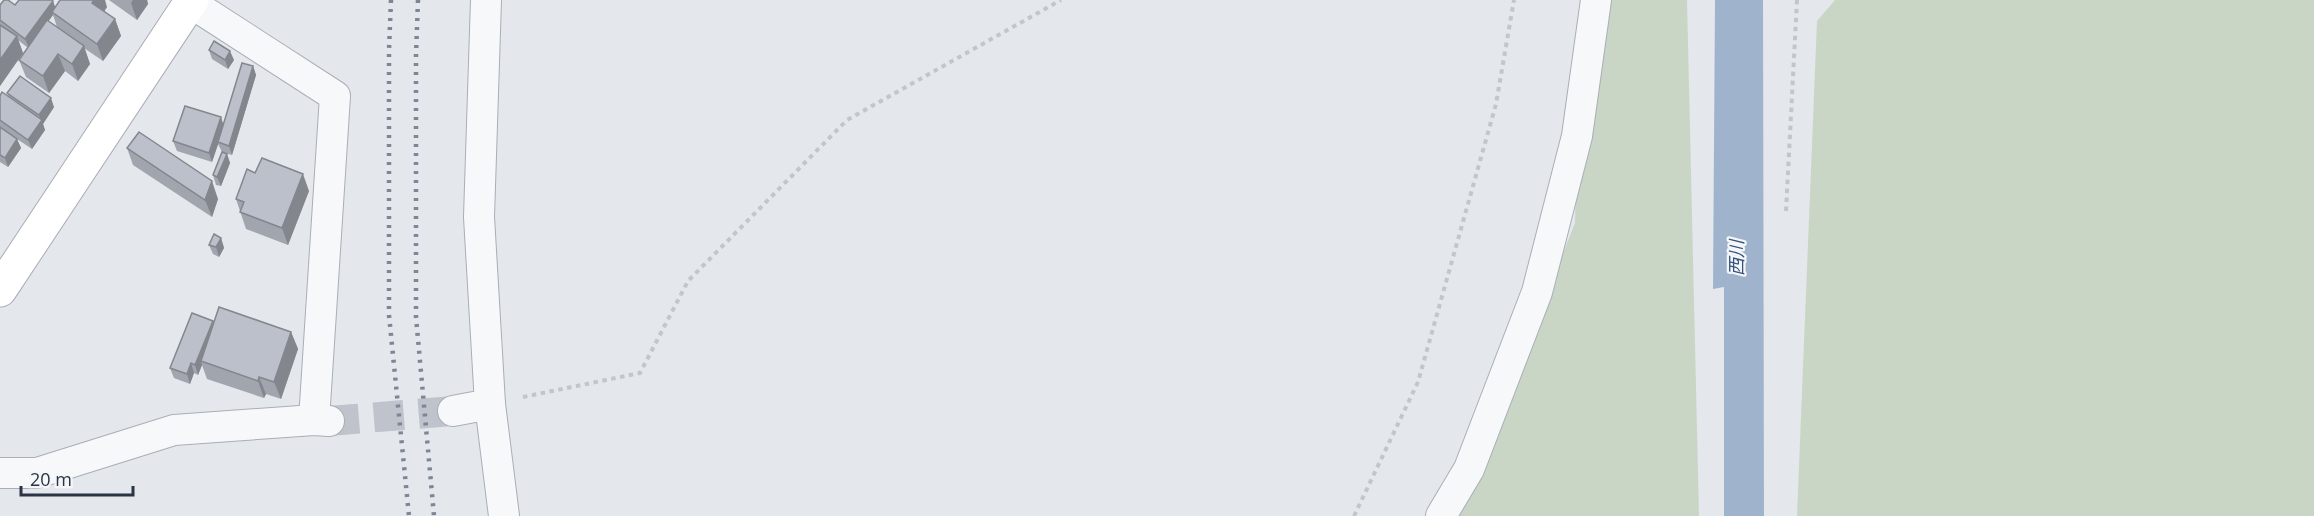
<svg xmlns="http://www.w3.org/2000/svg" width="2314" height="516" font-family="'Open Sans','Noto Sans JP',sans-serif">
<rect width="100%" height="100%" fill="#e4e7ec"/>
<g fill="#c9d6c5">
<polygon points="1580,0 1687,0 1699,516 1458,516 1575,223"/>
<polygon points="1835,0 2314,0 2314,516 1797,516 1817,21"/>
</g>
<polygon fill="#9fb4cc" points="1715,0 1763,0 1764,516 1724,516 1724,287 1713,289"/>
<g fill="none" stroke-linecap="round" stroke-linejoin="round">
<polyline stroke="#bfc3cb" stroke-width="30" stroke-dasharray="30 15" stroke-linecap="butt" points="329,421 453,411"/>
<defs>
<g id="street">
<polyline points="486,0 479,217 490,404 504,516"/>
<polyline points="191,3 335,96 314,420"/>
<polyline points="453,411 490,404"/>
<polyline points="0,473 37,473 174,430 314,420 329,421"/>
<polyline points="1441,516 1469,469 1537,292 1577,136 1596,0"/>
</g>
<polyline id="secondary" points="0,290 192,0"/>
</defs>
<use href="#street" stroke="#a9aeb7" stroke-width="32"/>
<use href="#secondary" stroke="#a9aeb7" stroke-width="35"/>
<g stroke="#c2c5cb" stroke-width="4" stroke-dasharray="4.5 4.5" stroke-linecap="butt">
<polyline points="1786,211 1797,0"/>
<polyline points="523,397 640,373 688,281 847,120 1061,0"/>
<polyline points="1354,516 1418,382 1496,104 1514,0"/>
</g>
<use href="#street" stroke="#f7f8fa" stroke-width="30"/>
<use href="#secondary" stroke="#fff" stroke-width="33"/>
<g stroke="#7d8696" stroke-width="4.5" stroke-dasharray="3 6" stroke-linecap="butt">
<polyline points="391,0 389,50 389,315 409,516"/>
<polyline points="418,0 416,55 416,317 434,516"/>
</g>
</g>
<g fill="#a1a5ae" fill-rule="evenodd">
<polygon points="109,0 147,0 148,4 137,20"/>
<path d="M53,1L55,7H107L104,12L115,19L121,36L103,61L84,48L90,64L78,81L65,71L49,93L26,77L19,60L28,48L18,40L23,53L0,86V5H15ZM53,15L57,27L48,21Z"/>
<polygon points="209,50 234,60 228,69 212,59"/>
<polygon points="253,66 256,75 232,155 225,153 227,154 230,163 221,186 216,185 213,175 222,152 218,144 212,162 177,151 173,141 221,117 223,124"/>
<polygon points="7,93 54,107 43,124 45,130 32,149 17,139 21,148 8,167 0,162 0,96 9,97"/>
<polygon points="127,148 218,199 212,217 133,165"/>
<polygon points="255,173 309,191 288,245 246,229 236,199"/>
<polygon points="221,238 224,248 219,257 213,254 209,245"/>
<polygon points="214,324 291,332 298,349 281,399 266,394 264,398 207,379 202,365 198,375 194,373 190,384 174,378 170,368"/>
</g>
<g fill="#83868d">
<polygon points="94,0 105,0 107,7 98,20 92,3"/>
<polygon points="133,0 147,0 148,4 137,20 131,3"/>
<polygon points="53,1 56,10 52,12 53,15 29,48 25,39"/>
<polygon points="115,19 121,36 103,61 97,44"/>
<polygon points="17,36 23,53 0,86 0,60"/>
<polygon points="84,46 90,64 78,81 72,64"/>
<polygon points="230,51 234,60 228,69 225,60"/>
<polygon points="58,54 65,71 49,93 43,76"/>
<polygon points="253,66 256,75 232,155 229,146"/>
<polygon points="51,98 54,107 43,124 45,130 32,149 28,140 41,121 39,115"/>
<polygon points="221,117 224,127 212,162 209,153"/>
<polygon points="17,139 21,148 8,167 5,158"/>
<polygon points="227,154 230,163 221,186 217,177"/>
<polygon points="303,174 309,191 288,245 282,228"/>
<polygon points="212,181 218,199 212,217 205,200"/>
<polygon points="221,238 224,248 219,257 216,247"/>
<polygon points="213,321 216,330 201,361 202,365 198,375 195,365"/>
<polygon points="291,332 298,349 281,399 274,382"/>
<polygon points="191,363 194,373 190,384 187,374"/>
<polygon points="259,377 266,394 264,398 258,381"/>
</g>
<g fill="#bbc0ca" stroke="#83868d" stroke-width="1.5">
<polygon points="4,0 8,0 15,5 19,0 52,0 53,1 25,39 0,20 0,5"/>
<polygon points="60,0 94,0 92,3 115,19 97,44 52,12"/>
<polygon points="47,20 84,46 72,64 58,54 43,76 19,60"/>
<polygon points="0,25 17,36 0,60"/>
<polygon points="214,41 230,51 225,60 209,50"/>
<polygon points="242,63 253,66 229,146 218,142"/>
<polygon points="20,76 51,98 39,115 7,93"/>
<polygon points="2,92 42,120 28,140 0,120 0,96"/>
<polygon points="185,106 221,117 209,153 173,141"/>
<polygon points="0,127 17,139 5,158 0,155"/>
<polygon points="139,132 212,181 205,200 127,148"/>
<polygon points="222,152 227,154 217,177 213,175"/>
<polygon points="262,158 303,174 282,228 240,212 244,202 236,199 247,169 255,173"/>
<polygon points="214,234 221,238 216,247 209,245"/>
<polygon points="219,307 291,332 274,382 259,377 258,381 201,361"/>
<polygon points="192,313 213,321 195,365 191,363 187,374 170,368"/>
</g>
<g text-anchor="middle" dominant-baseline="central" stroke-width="4.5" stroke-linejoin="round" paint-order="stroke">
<g font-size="18" font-style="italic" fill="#34527a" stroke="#f4f6f9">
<text transform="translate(1736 258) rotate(-90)">西川</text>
</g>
</g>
<path d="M21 486v9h112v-9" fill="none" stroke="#2b3445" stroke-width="3"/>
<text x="30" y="486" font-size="18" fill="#2b3445" stroke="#f4f6f9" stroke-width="4.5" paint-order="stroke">20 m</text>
</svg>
